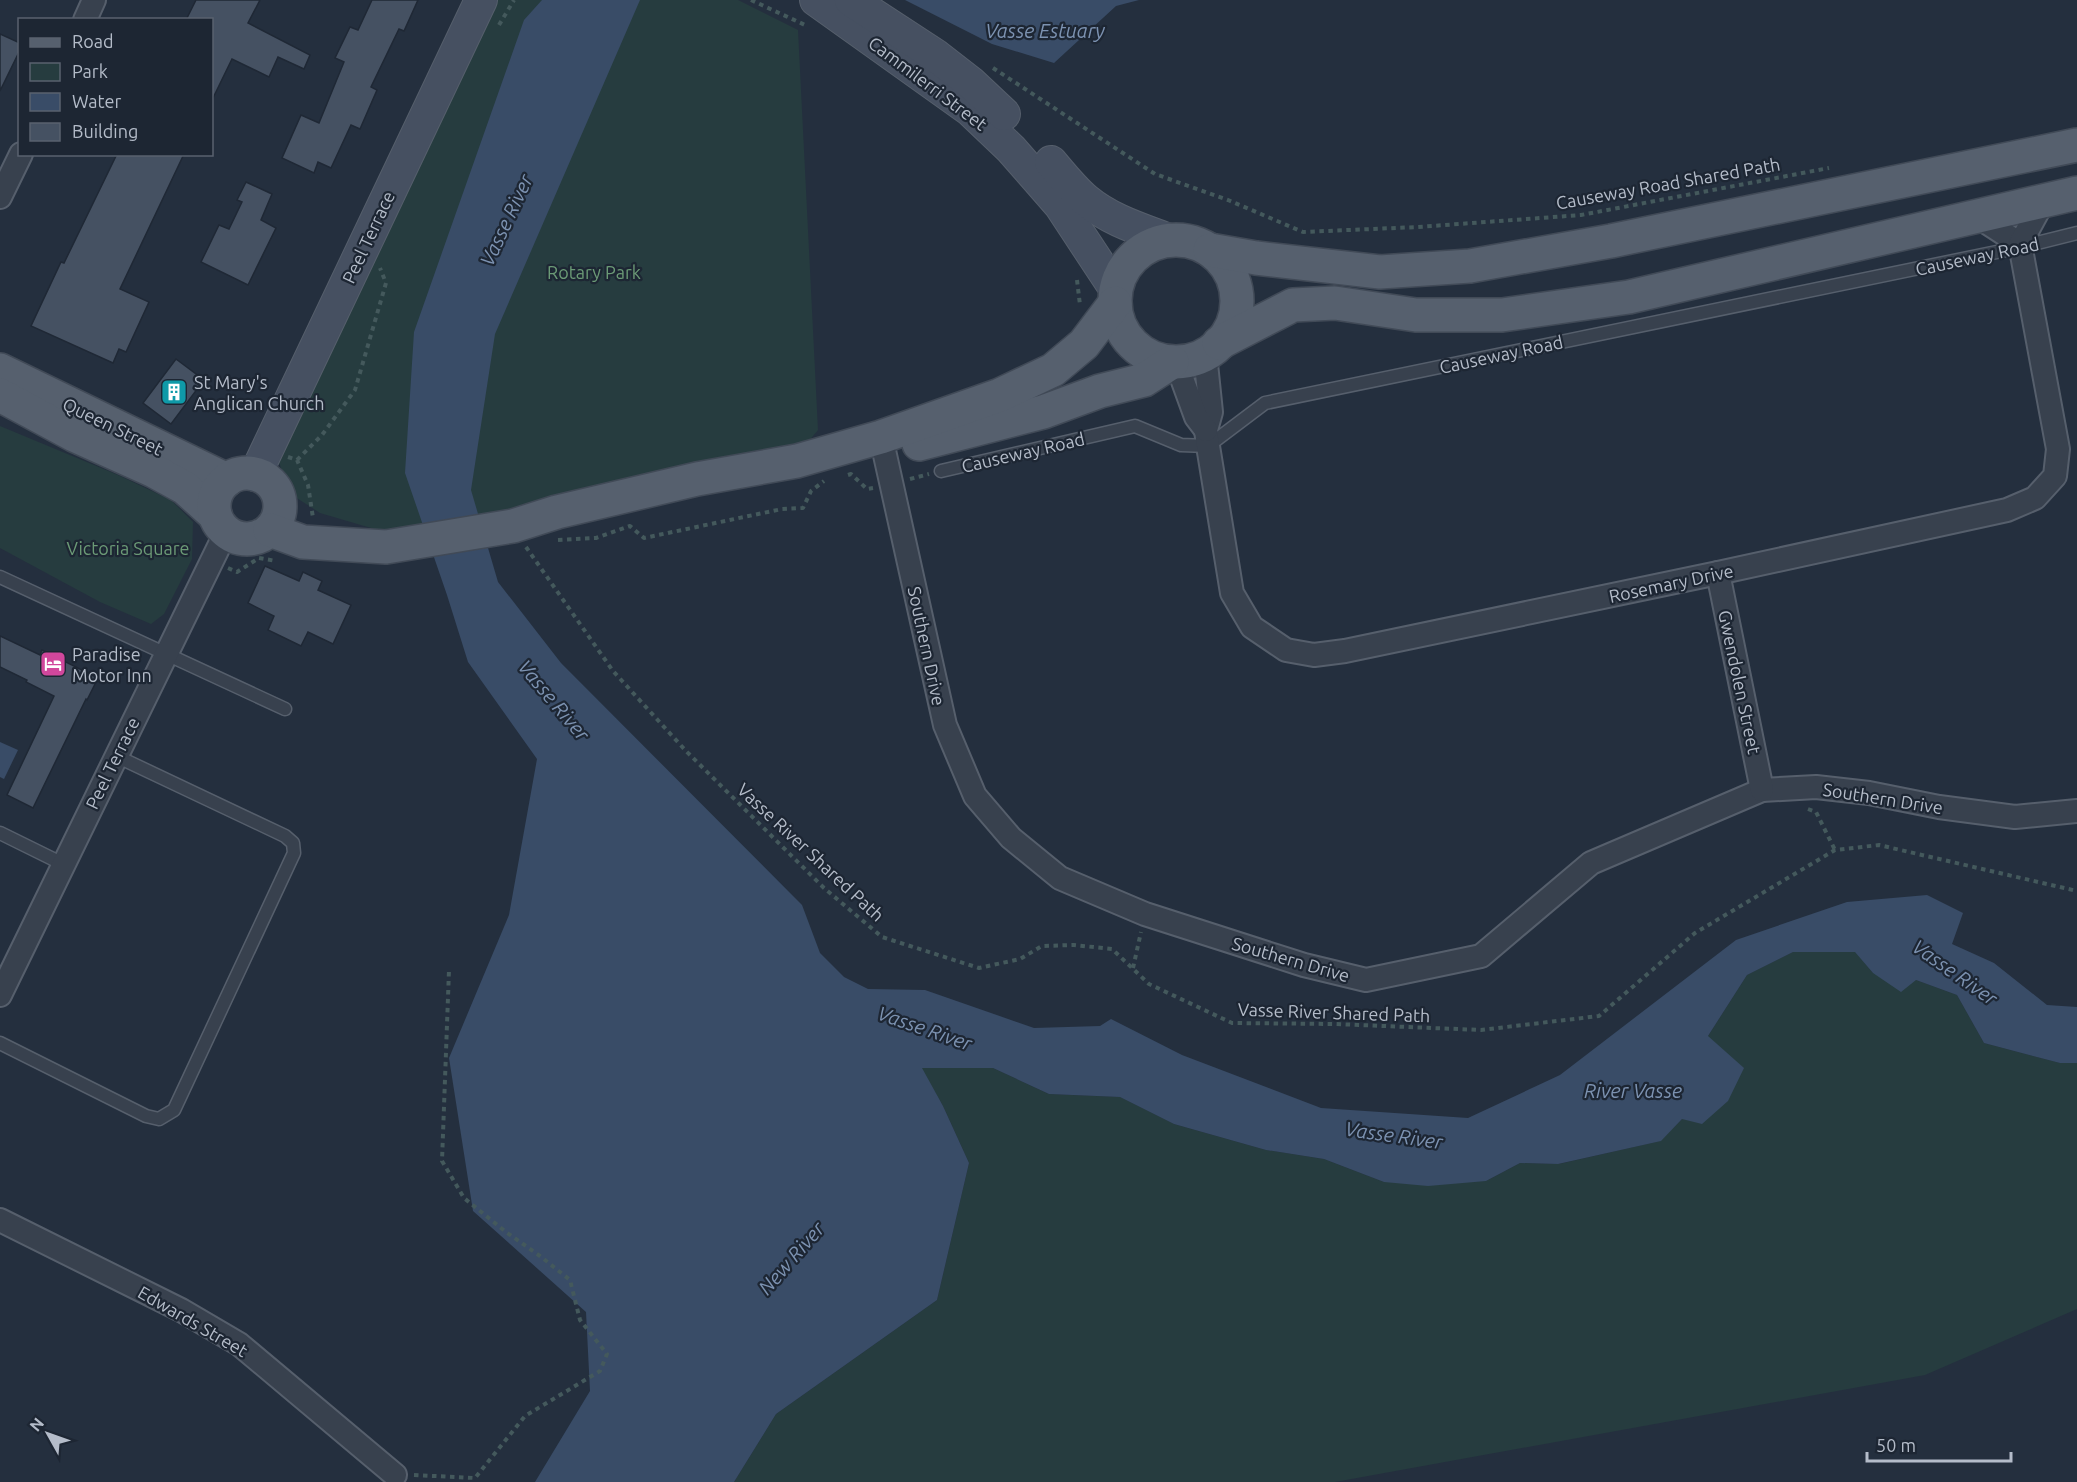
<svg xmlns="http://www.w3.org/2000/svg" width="2077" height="1482" font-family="Ubuntu,sans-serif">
<rect width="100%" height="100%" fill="#242f3e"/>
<g fill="#263c3f">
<polygon points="481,0 738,0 798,30 818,430 799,453 388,533 320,513 289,493 275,450"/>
<polygon points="0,426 118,475 171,500 193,522 192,559 164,614 151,624 100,602 0,548"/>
<polygon points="1855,951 1873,973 1916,980 1957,995 1984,1043 2060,1063 2077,1063 2077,1309 1925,1375 1335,1482 734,1482 776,1414 937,1300 969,1163 943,1106 921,1068 993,1068 1049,1094 1120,1097 1174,1124 1266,1150 1324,1159 1384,1182 1486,1181 1520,1163 1559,1164 1660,1141 1682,1119 1708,1036 1747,975 1793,952"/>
</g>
<g fill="#394c67">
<polygon points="542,0 640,0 495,334 471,490 498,582 561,663 802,905 820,953 844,977 868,989 925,990 1034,1028 1100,1026 1111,1019 1182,1055 1321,1108 1468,1118 1560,1075 1736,940 1847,902 1927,895 1963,913 1952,944 1994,963 2047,1005 2077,1007 2077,1063 2060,1063 1984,1043 1957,995 1916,980 1901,992 1873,973 1855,952 1793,952 1747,975 1708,1036 1744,1068 1728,1101 1702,1124 1682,1119 1661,1141 1558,1164 1520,1163 1486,1181 1428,1186 1384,1182 1324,1159 1266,1150 1174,1124 1120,1097 1049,1094 993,1068 922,1068 943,1106 969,1163 937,1300 776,1414 734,1482 535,1482 590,1391 586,1312 473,1211 449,1058 509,915 537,759 468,662 447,595 405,473 414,332 524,20"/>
<polygon points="905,0 1139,0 1116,6 1054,63 992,44"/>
<polygon points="0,742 18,750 4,779 0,777"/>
</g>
<g fill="#455162" stroke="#1f2835" stroke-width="1.5">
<polygon points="196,0 260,0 248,23 310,55 304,69 278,57 269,77 232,59 212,100 212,20 186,20"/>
<polygon points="372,0 418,0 404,31 399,29 371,87 377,90 360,129 351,125 331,168 318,162 314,173 282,158 301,115 319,123 344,62 335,58 350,27 358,30"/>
<polygon points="0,34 20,43 20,50 0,91"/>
<polygon points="117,154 184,154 120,289 149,302 126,352 119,349 113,363 31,326 61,262 64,263"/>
<polygon points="246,182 272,194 261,220 276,228 248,285 201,262 219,225 229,229 242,202 237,200"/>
<polygon points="176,359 204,380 171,424 143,403"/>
<polygon points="265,566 299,581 303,572 322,581 318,590 351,605 333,644 308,632 301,646 268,630 274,616 248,603"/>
<polygon points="0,636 40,655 42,650 98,678 87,700 86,699 33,808 7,795 54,696 26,682 27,680 0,667"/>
</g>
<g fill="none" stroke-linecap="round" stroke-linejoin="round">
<defs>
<g id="lane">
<polyline points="941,471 1135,426 1181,445 1208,446 1265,403 2021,247 2077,233"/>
<polyline points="0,577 285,709"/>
<polyline points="0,833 63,864"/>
<polyline points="0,1043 146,1116 159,1119 174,1110 294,853 293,843 285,836 116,756"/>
</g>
<g id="street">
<polyline points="85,20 94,0"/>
<polyline points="0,197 21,154"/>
<polyline points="1977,216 2020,244"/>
<polyline points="1205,354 1211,412 1206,430 1208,446 1232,593 1252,627 1286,650 1314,655 1345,651 1718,573 2007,510 2035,498 2055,476 2058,449 2020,244 2044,200"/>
<polyline points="1176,362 1196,417 1206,430"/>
<polyline points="881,437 945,725 975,796 1011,838 1060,878 1145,914 1304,965 1366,980 1481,956 1591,863 1762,790 1816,787 1869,793 1939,807 2015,817 2077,811"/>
<polyline points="1718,573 1762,790"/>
<polyline points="0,995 226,532"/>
<polyline points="0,1220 181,1310 239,1344 395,1475"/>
</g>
<g id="secondary">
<polyline points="816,0 970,110 1011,149 1060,205 1116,290"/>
<polyline points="851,0 935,55 971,83 1004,114"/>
<path d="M1051,162C1062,175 1073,189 1086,200C1110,220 1140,229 1169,240"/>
<polyline points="255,475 481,0"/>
</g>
<g id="primary">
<circle cx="1176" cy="301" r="61"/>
<polyline points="1210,250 1256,258 1380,272 1470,266 1611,241 2077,145"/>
<polyline points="1219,343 1293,305 1335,303 1416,315 1502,315 1629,297 2077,193"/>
<polyline points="0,370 227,480"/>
<polyline points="0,395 74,435 154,471 185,488 215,515"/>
<polyline points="919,444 1043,412 1100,391 1144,380 1172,362"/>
<circle cx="247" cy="506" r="33"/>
<polyline points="270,530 303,542 386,547 513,526 557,512 697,479 797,461 881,437 1000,395 1053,370 1084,344 1115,303"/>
</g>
</defs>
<use href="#lane" stroke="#565f6c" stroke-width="15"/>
<use href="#street" stroke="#565f6c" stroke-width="26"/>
<use href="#secondary" stroke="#565f6c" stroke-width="34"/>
<use href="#primary" stroke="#414a57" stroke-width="36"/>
<g stroke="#44595c" stroke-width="4" stroke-dasharray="4.5 4.5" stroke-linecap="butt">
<polyline points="751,0 805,25"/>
<polyline points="499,25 514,0"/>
<polyline points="993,68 1155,174 1228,200 1303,232 1418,227 1581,215 1829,168"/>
<polyline points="1077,280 1080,305"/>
<polyline points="288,457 297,460 308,485 313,518"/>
<polyline points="297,460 322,435 355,390 386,283 380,268"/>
<polyline points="848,475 851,474 867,489 873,488"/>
<polyline points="910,479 929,474"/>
<polyline points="558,540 596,538 630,526 644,538 782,509 803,508 811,491 824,481"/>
<polyline points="526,547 613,671 686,751 824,888 882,937 979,968 1020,959 1042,946 1074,945 1112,949 1149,984 1232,1023 1335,1024 1481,1030 1599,1016 1695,933 1835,850 1879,845 2077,891"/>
<polyline points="177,548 193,554"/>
<polyline points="228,568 237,572 259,558 276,561"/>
<polyline points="1808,809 1816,812 1835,850"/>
<polyline points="1133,968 1141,932"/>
<polyline points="414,1475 475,1478 525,1416 600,1371 607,1354 580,1320 570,1280 540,1256 506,1232 464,1198 442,1161 449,970"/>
</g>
<use href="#lane" stroke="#38414e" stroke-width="12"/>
<use href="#street" stroke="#38414e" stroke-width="22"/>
<use href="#secondary" stroke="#465061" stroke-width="32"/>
<use href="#primary" stroke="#56606e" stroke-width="33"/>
</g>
<defs>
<symbol id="building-square" viewBox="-11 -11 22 22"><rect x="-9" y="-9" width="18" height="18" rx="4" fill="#0f9aa8" stroke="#1d2633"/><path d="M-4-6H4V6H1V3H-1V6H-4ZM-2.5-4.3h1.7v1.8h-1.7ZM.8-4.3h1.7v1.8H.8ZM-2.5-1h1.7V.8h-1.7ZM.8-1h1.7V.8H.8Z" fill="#fff"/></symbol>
<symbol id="hotel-square" viewBox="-11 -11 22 22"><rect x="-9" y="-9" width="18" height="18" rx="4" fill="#d1479c" stroke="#1d2633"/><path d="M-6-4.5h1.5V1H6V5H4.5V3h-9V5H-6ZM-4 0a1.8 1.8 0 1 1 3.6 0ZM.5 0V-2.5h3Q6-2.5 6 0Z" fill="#fff"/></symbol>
</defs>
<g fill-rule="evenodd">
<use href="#building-square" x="159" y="377" width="30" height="30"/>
<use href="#hotel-square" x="38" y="649" width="30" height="30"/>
</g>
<g text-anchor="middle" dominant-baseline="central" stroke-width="4.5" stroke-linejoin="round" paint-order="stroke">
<g font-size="18" fill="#b4bcc9" stroke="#1d2633">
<text transform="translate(928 83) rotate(37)">Cammilerri Street</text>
<text transform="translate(1668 183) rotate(-10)">Causeway Road Shared Path</text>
<text transform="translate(368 237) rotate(-65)">Peel Terrace</text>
<text transform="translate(1977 256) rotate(-12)">Causeway Road</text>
<text transform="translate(1501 354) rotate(-12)">Causeway Road</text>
<text transform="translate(113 426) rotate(26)">Queen Street</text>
<text transform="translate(1023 452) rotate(-13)">Causeway Road</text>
<text transform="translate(1671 583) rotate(-12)">Rosemary Drive</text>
<text transform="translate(927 646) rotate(78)">Southern Drive</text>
<text transform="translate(1740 682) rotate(78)">Gwendolen Street</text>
<text transform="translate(112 763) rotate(-64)">Peel Terrace</text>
<text transform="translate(1883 798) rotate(9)">Southern Drive</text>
<text transform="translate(811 852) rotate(43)">Vasse River Shared Path</text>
<text transform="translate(1291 959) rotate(16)">Southern Drive</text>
<text transform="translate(1334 1012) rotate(2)">Vasse River Shared Path</text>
<text transform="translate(193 1321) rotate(30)">Edwards Street</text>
</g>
<g font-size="18" fill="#6b9a76" stroke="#1d2633">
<text x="594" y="272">Rotary Park</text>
<text x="128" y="548">Victoria Square</text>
</g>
<g font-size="18" fill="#b4bcc9" stroke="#1d2633" text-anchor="start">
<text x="194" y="382">St Mary's<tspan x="194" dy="21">Anglican Church</tspan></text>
<text x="72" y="654">Paradise<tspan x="72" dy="21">Motor Inn</tspan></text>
</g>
<g font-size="20" font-style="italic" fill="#7c92b1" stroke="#1d2633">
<text x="1045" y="30">Vasse Estuary</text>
<text transform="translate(506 220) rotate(-65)">Vasse River</text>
<text transform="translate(554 700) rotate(50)">Vasse River</text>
<text transform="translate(1955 972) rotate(35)">Vasse River</text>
<text transform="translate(925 1028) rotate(19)">Vasse River</text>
<text x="1633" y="1090">River Vasse</text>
<text transform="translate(1394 1135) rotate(8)">Vasse River</text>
<text transform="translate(791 1258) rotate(-49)">New River</text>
</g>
</g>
<rect x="18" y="18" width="195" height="138" fill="#1d2633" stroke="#59626f" stroke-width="1.5"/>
<rect x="30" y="38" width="30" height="9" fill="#56606e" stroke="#59626f" stroke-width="1.5"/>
<text x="72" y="48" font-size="18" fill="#b4bcc9">Road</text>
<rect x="30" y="63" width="30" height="18" fill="#263c3f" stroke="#59626f" stroke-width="1.5"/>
<text x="72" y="78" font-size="18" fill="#b4bcc9">Park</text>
<rect x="30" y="93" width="30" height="18" fill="#394c67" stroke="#59626f" stroke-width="1.5"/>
<text x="72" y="108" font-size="18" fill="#b4bcc9">Water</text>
<rect x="30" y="123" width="30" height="18" fill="#455162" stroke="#59626f" stroke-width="1.5"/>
<text x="72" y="138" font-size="18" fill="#b4bcc9">Building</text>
<g transform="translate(48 1434) rotate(310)" stroke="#1d2633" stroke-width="4.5" paint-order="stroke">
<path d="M0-4.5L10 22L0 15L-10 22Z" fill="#b4bcc9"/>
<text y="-9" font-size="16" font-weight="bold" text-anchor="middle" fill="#b4bcc9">N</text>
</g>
<path d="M1867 1452v9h144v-9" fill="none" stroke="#b4bcc9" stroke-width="3"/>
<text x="1876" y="1452" font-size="18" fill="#b4bcc9" stroke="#1d2633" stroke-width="4.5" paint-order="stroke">50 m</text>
</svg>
